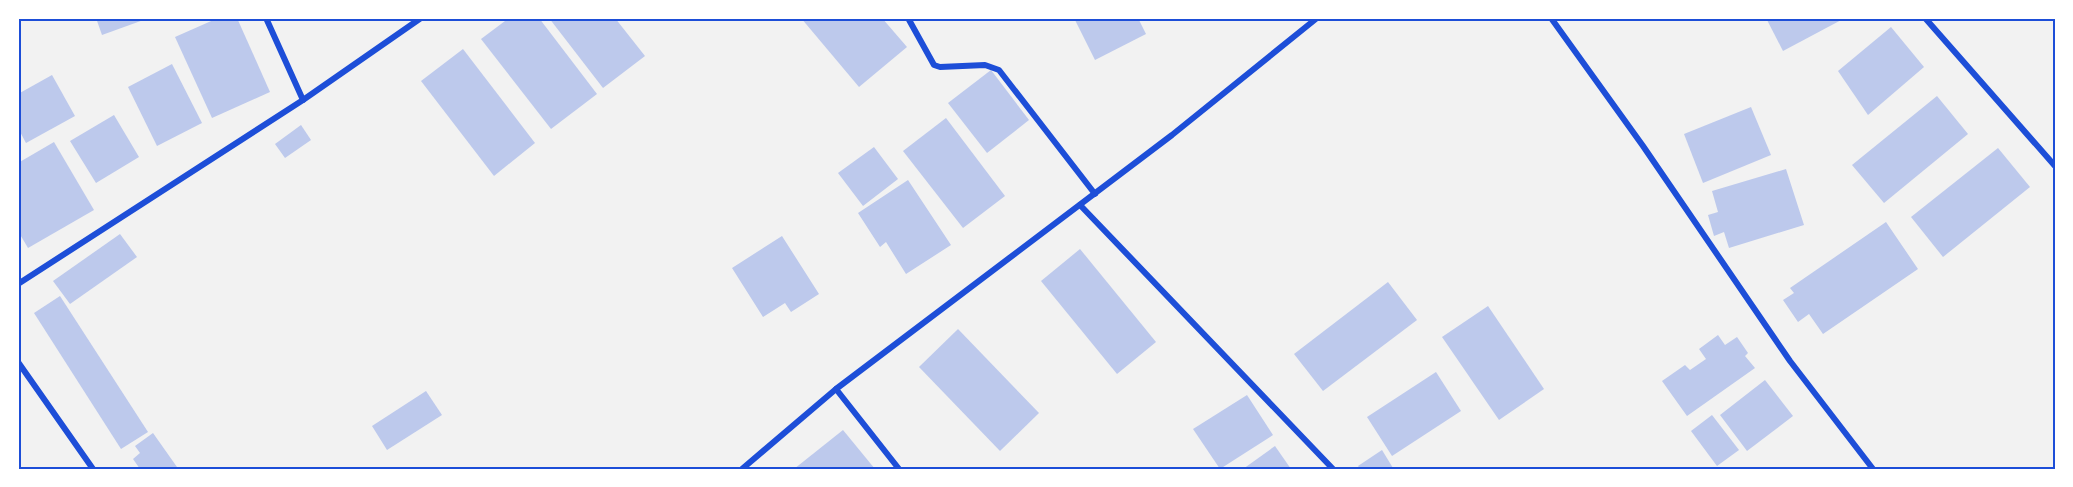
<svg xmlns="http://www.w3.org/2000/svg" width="2073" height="487" font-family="'Space Grotesk',sans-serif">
<rect width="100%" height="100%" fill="#f2f2f2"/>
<g fill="#bdc9ec">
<polygon points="96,18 149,18 102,35"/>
<polygon points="218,18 237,18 270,92 212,118 175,37"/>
<polygon points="509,18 539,18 597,94 551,129 481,39"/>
<polygon points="549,18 615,18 645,56 603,88"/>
<polygon points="801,18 882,18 907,47 859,87"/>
<polygon points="1074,18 1138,18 1146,34 1095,60"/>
<polygon points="1766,18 1845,18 1783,51"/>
<polygon points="1891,27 1924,67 1868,115 1838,71"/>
<polygon points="463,49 535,143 494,176 421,81"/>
<polygon points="172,64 202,123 157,146 128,87"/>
<polygon points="991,70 1029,120 987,153 948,103"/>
<polygon points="52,75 75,116 26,143 18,128 18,94"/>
<polygon points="1937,96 1968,134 1884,203 1852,165"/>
<polygon points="1751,107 1771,155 1703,183 1684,134"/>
<polygon points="114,115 139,157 96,183 70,141"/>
<polygon points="946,118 1005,196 963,228 903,151"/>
<polygon points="301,125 311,140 285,158 275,144"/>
<polygon points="54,142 94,210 28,248 18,231 18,163"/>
<polygon points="874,147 898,179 863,206 838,173"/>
<polygon points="1998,148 2030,187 1943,257 1911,217"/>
<polygon points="1786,169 1804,225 1729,248 1724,232 1714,236 1708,215 1718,212 1712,191"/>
<polygon points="908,180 951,245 906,274 886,242 880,247 858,213"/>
<polygon points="1886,222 1918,269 1823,334 1809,314 1798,322 1783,300 1794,293 1790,288"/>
<polygon points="120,234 137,257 70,304 53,281"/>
<polygon points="782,236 819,294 791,312 785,303 763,317 732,268"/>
<polygon points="1080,249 1156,342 1117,374 1041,281"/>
<polygon points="1388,282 1417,320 1323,391 1294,354"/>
<polygon points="60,296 148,432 121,449 34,313"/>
<polygon points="1488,306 1544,389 1499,420 1442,337"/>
<polygon points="958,329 1039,413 1000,451 919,367"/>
<polygon points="1718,335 1725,345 1737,337 1748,353 1745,356 1755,368 1687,416 1662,381 1685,365 1690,370 1706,359 1699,349"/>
<polygon points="1436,372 1461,411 1392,456 1367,417"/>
<polygon points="1765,380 1793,416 1747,451 1720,415"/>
<polygon points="426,391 442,415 387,450 372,426"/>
<polygon points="1247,395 1273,435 1220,469 1193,429"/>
<polygon points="1712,415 1739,450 1717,466 1691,431"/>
<polygon points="843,430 875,469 794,469"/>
<polygon points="153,433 177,467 173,469 140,469 133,459 140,453 135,446"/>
<polygon points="1275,446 1291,469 1243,469"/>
<polygon points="1382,450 1393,468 1360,469 1358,466"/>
</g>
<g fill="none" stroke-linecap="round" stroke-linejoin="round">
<g stroke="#1d4ed8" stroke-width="6">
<polyline points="266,18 303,100"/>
<polyline points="908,18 934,65 940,67 985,65 999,70 1095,194"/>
<polyline points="1551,18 1643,146 1790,361 1873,469"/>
<polyline points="1925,18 2055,166"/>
<polyline points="1080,205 1333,469"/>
<polyline points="18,284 303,100 421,18"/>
<polyline points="18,362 93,469"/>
<polyline points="836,389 899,469"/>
<polyline points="742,469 836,389 1172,135 1317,18"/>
</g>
</g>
<rect width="2073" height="487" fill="none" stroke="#ffffff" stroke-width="39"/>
<rect x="20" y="20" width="2034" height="448" fill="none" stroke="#1d4ed8" stroke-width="2"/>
</svg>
